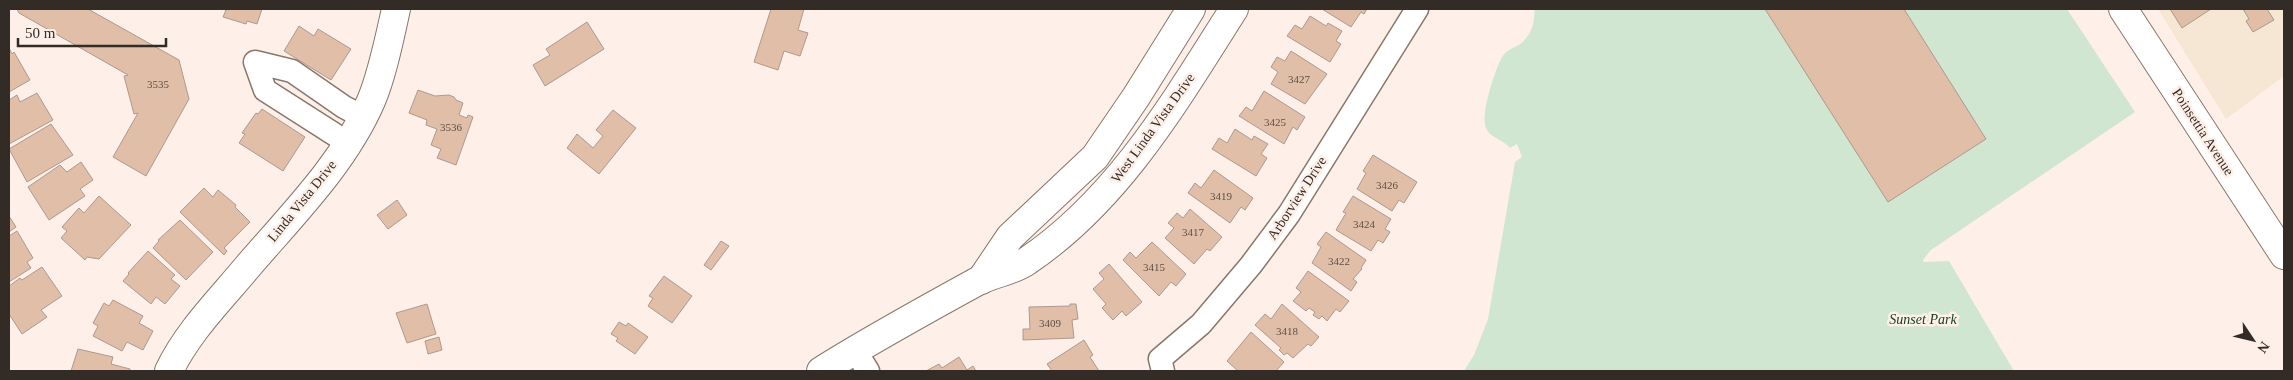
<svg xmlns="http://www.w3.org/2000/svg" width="2293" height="380" font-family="'Times New Roman',serif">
<rect width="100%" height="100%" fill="#fef0e8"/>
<polygon fill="#f5e7d3" points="2158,9 2284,9 2284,76 2226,119"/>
<path fill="#d0e6d1" d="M1534,9H2067L2135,112L1931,250L1923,260V262L1949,261L2014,371H1464L1474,355L1488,319L1515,162L1522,157L1517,144L1510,148C1504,140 1490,138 1486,128C1480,115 1495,70 1502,57C1507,50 1511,49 1517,46C1530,39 1536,22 1534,9Z"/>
<g fill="#e1bea8" stroke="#ae998d">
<polygon points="17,9 88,9 179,60 189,99 146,176 113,157 138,113 134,114 124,76 128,75 19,13"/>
<polygon points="222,9 262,9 257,24 247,21 246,24 223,17 226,10"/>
<polygon points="771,9 804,9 798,30 808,33 800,56 784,51 778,70 754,62"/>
<polygon points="1322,9 1367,9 1364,14 1361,12 1351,27"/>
<polygon points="1765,9 1904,9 1986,139 1888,202"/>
<polygon points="2170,9 2211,9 2182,28"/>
<polygon points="2243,9 2267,9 2274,20 2253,32 2246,21 2249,19"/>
<polygon points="1310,16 1326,26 1328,23 1342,31 1336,41 1341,44 1330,62 1287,36 1295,25 1302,29"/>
<polygon points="587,22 604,49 545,86 533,65 550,55 546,49"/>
<polygon points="299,26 314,36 318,29 351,49 331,80 284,51"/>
<polygon points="9,48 12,54 14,52 30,80 9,92"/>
<polygon points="1291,51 1327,74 1305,104 1271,84 1278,72 1271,67 1277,57 1285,61"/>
<polygon points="418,90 435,96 449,95 454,97 456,100 463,103 459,115 467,118 468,115 473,117 456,165 437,158 441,149 431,145 437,129 426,125 427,120 409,113"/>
<polygon points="1264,91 1305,117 1297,130 1293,127 1284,144 1239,116 1246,107 1252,111"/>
<polygon points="37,93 53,120 9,144 9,100 17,95 20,102"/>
<polygon points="262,109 305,137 283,171 239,143 245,134 242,133 256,113 258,114"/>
<polygon points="613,110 636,128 599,174 567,148 577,134 593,148 603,136 596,130"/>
<polygon points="51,124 73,155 27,182 9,149"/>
<polygon points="1235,129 1252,140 1254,136 1268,144 1261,154 1267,158 1256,176 1212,149 1219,138 1227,143"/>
<polygon points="1373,155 1417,182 1404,203 1399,200 1392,211 1357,189 1366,173 1363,171"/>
<polygon points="81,162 93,180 80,189 85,196 49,220 28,187 60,165 67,172"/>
<polygon points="1214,170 1253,198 1245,210 1241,207 1230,223 1188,193 1195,183 1201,188"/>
<polygon points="204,188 213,197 218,190 236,205 235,207 250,222 224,248 227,251 224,255 180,212"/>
<polygon points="99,196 131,225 99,259 87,257 85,260 61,238 67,231 62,227 79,208 84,213"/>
<polygon points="1353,196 1391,219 1385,229 1390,232 1383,243 1378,240 1371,251 1336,230 1346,213 1343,212"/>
<polygon points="397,200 407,215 388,229 377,215"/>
<polygon points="1190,209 1222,237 1210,251 1207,249 1194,264 1165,238 1174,228 1168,223 1177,213 1183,218"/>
<polygon points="9,216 16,227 9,232"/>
<polygon points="180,220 213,252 186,280 153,248 159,241 158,240"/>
<polygon points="17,231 33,258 27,262 31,268 9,282 9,236"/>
<polygon points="1326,232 1366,260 1361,268 1362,269 1353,279 1357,282 1351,291 1312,263 1321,247 1317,244"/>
<polygon points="721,241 729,246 711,270 704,265"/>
<polygon points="1152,242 1186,274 1176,286 1171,282 1159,296 1123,260 1130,252 1136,258"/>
<polygon points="148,251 175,275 171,279 180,286 165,304 156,297 151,304 123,281 129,274 128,273"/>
<polygon points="1109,264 1142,302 1126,316 1122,311 1113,320 1102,308 1106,304 1093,289 1104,279 1099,273"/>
<polygon points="42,267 62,296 41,310 47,317 22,334 9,314 9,286 20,278 22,280"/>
<polygon points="1308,271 1349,301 1340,312 1336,309 1327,321 1322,316 1319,319 1313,315 1315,312 1309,308 1306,311 1293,301 1301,292 1296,288"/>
<polygon points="664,276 692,296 672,323 648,306 653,298 649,296"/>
<polygon points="113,300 143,316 139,323 153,331 143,350 127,342 122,351 93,336 98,326 93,323 104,303 109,306"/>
<polygon points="427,304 436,334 407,343 396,313"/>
<polygon points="1070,304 1076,304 1077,311 1078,319 1072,320 1074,338 1023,340 1023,329 1030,329 1029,307 1070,306"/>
<polygon points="1282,304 1319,337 1311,346 1308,344 1293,358 1287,353 1284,355 1279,350 1281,348 1255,325 1265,314 1271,319"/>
<polygon points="619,322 626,326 628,323 648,337 635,354 616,341 618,338 611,334"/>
<polygon points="1251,332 1284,362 1276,371 1238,371 1227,361"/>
<polygon points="439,337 442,350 428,354 425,341"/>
<polygon points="1084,340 1093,355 1090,357 1099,371 1052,371 1047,364"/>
<polygon points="78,349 113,357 111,364 130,369 130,371 71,371"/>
<polygon points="959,357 967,370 973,366 976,371 926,371 939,364 942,368"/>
</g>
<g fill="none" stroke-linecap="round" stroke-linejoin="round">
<defs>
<g id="minor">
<polyline points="348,143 265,90 255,62 292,71 344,107 363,117"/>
<polyline points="855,350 868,371"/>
<polyline points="1163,371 1160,359 1201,324 1251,265 1289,214 1417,9"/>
</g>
<path id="tertiary" d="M169,371C188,331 221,299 249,265C293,214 344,163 371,101C382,76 390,36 396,9"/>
<g id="secondary">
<polyline points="2123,9 2284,255"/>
<polyline points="981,280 1010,237 1095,157 1136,97 1191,9"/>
<path d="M821,371C872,339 925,310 978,281C994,273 1013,271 1027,261C1119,199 1176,100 1234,9"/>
</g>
</defs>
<use href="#minor" stroke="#8a766a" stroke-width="25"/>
<use href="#tertiary" stroke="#8a766a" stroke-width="30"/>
<use href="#secondary" stroke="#8a766a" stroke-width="30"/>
<use href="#minor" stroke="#fff" stroke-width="22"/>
<use href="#tertiary" stroke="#fff" stroke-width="28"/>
<use href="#secondary" stroke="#fff" stroke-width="28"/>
</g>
<g text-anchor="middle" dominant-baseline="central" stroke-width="5" stroke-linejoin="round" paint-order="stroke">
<g font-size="11" fill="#5e5046">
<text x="1299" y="79">3427</text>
<text x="158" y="84">3535</text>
<text x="1275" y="122">3425</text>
<text x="451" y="127">3536</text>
<text x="1387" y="185">3426</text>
<text x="1221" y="196">3419</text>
<text x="1364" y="224">3424</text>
<text x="1193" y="232">3417</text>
<text x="1339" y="261">3422</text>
<text x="1154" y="267">3415</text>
<text x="1050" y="323">3409</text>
<text x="1287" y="331">3418</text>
</g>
<g font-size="14" fill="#332b26" stroke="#fef0e8">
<text transform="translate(1153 128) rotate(-54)">West Linda Vista Drive</text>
<text transform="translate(2203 132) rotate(57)">Poinsettia Avenue</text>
<text transform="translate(1297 198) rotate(-57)">Arborview Drive</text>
<text transform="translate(302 201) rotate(-51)">Linda Vista Drive</text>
</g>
<g font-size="14" font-style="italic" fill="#13411d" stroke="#fef0e8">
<text x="1923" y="319">Sunset Park</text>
</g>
</g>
<rect width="2293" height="380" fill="none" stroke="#332b26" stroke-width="20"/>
<g transform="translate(2253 340) rotate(125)" stroke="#fef0e8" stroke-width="4" paint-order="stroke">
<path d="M0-4L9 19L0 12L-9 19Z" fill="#332b26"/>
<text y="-8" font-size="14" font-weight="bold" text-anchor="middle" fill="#332b26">N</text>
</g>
<path d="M18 38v8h148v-8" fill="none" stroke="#332b26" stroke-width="2.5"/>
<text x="25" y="38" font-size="15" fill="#332b26" stroke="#fef0e8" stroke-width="4" paint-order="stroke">50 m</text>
</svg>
